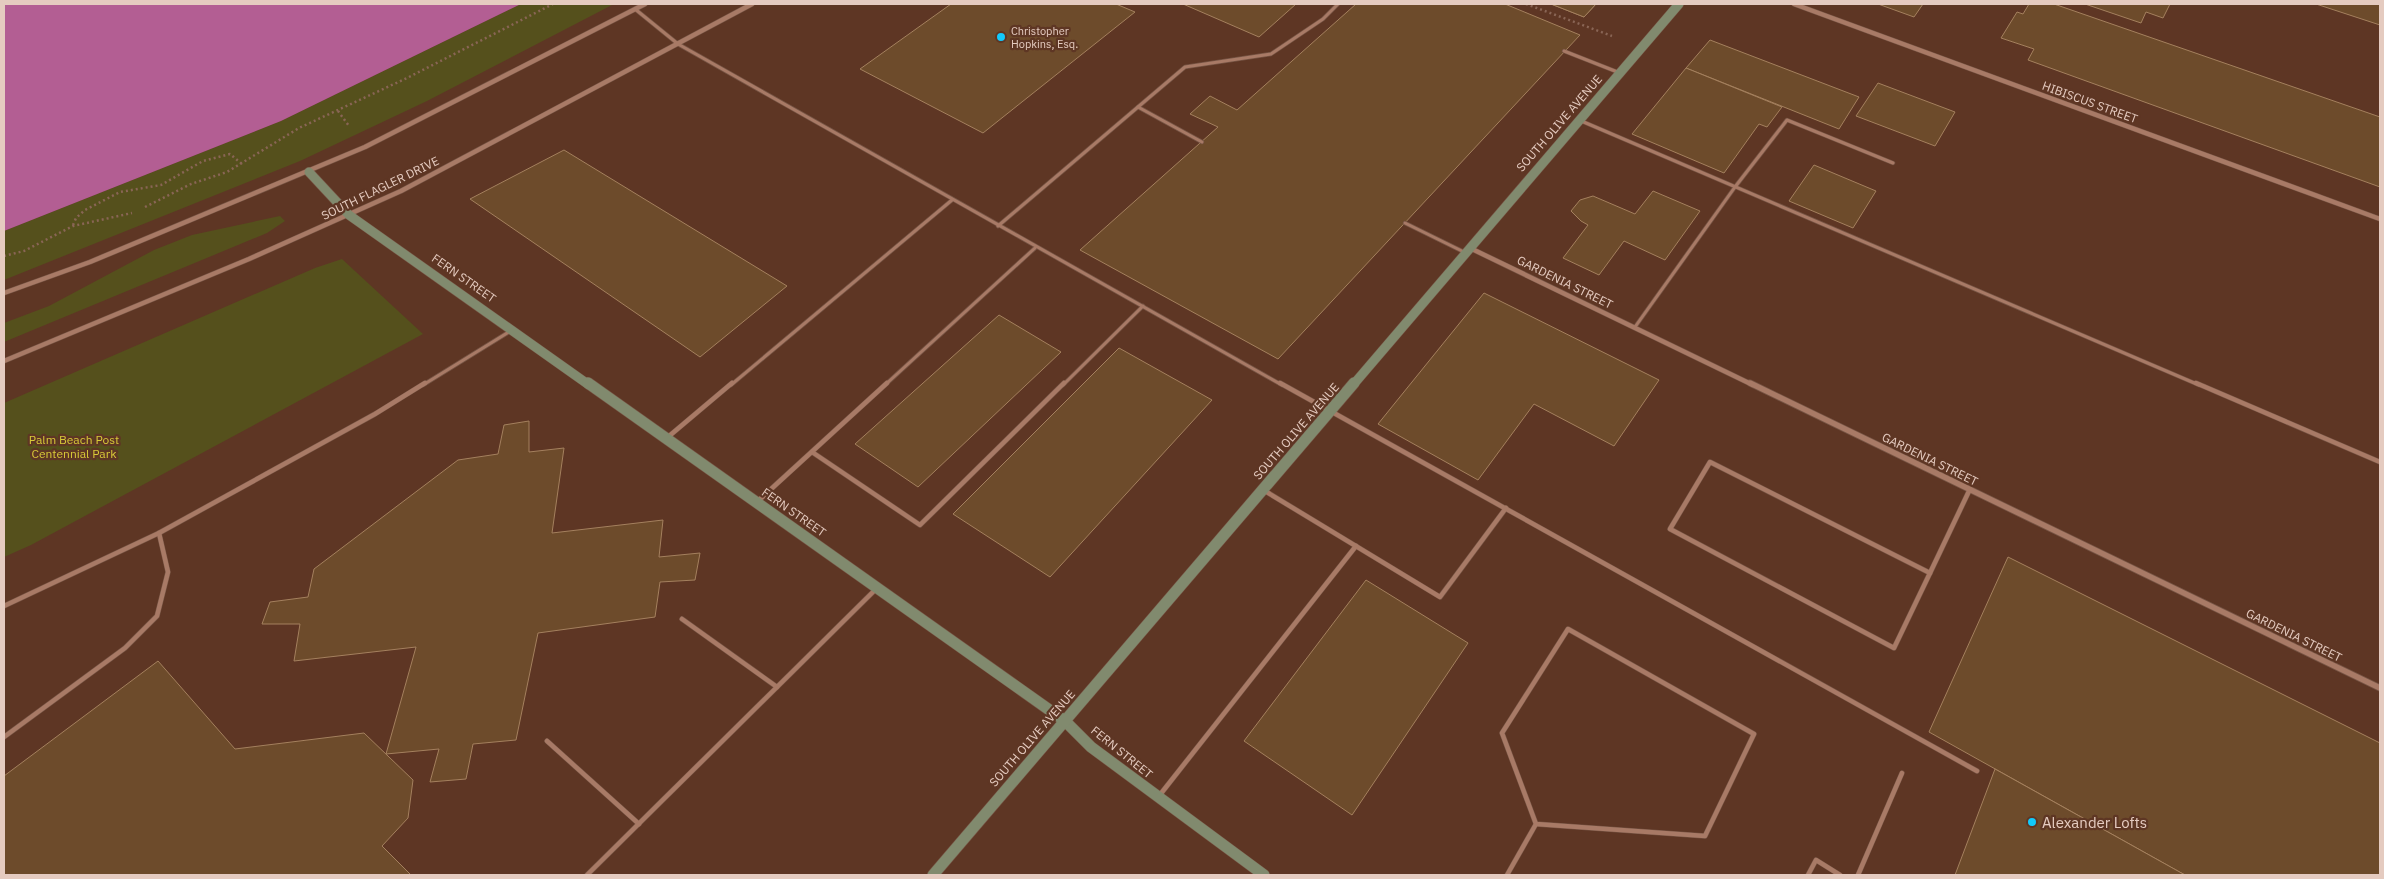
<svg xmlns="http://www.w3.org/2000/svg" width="2384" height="879" font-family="'IBM Plex Sans',sans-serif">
<rect width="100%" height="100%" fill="#5e3624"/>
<g fill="#55501c">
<polygon points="521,4 614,4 427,101 300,161 4,280 4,231 281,121"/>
<polygon points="280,216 285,221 267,233 4,342 4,323 49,306 154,250 192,235"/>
<polygon points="342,259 423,334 31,545 4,557 4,403 315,268"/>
</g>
<polygon fill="#b35e93" points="4,4 521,4 281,121 4,231"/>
<g fill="#6d4b2b" stroke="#a4805e">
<polygon points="951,4 1116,4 1135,12 983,133 860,69"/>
<polygon points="1183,4 1296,4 1259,37"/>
<polygon points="1356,4 1505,4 1580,35 1278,359 1080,250 1218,127 1190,114 1210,96 1237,110"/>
<polygon points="1551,4 1596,4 1584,17"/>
<polygon points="1551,4 1596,4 1584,17"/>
<polygon points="1878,4 1923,4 1914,17"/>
<polygon points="2029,4 2054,4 2380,117 2380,187 2028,60 2034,49 2001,38 2017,12 2023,14"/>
<polygon points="2085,4 2170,4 2163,18 2146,12 2141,23"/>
<polygon points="2316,4 2380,4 2380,25"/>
<polygon points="1710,40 1859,97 1839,129 1686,68"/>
<polygon points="1686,68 1782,107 1767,127 1759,124 1724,173 1632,134"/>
<polygon points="1878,83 1955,112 1935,146 1856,116"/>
<polygon points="564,150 787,286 700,357 470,199"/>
<polygon points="1814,165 1876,191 1853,228 1789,201"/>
<polygon points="1653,191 1700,211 1665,260 1624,241 1599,275 1563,258 1588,225 1581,221 1571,211 1580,200 1593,196 1635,214"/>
<polygon points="1484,293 1659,380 1614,446 1534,404 1478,480 1378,424"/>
<polygon points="999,315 1061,352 918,487 855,444"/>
<polygon points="1119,348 1212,400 1050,577 953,514"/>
<polygon points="529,421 529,452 564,448 552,533 663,520 659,557 700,553 695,580 660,582 655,617 538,633 516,740 473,744 466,779 430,782 439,749 386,754 416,647 294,661 300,624 262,624 270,602 308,597 314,569 458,460 498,454 504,425"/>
<polygon points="2008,557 2380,743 2380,875 2185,875 1929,732"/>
<polygon points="1366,580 1468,643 1352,815 1244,741"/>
<polygon points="158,661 235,749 364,733 413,780 408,818 382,846 411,875 4,875 4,776"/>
<polygon points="1995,769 2185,875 1955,875"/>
</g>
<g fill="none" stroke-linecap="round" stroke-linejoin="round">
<defs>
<g id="lane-far1">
<polyline points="635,9 678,44 1282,385"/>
<polyline points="1564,51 1620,73"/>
<polyline points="1138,107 1202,142"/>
<polyline points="1579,120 2199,385"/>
<polyline points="1405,223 1466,253"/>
<polyline points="998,226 1185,67 1271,54 1323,19 1338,4"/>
<polyline points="1635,327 1735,187 1787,120 1893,163"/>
<polyline points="423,385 512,330"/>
<polyline points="731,385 952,200"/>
<polyline points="885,385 1035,248"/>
<polyline points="1063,385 1143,306"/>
</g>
<g id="lane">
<polyline points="1280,383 1977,771"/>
<polyline points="2196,383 2380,462"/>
<polyline points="668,437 732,383"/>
<polyline points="812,452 920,525 1064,383"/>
<polygon points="1710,462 1930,573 1894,648 1670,529"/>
<polyline points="1265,491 1440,597 1506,508"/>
<polyline points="758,501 887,383"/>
<polyline points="1930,573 1970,489"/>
<polyline points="4,606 159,533 375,414 425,383"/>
<polyline points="682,619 777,687"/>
<polygon points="1568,629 1754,734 1705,836 1536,824 1502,733"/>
<polyline points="4,737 125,648 157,616 168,572 159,533"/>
<polyline points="547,741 639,824"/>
<polyline points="1159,796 1356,546"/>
<polyline points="587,875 877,588"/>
<polyline points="1507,875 1536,824"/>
<polyline points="1808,875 1816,860 1840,875"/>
<polyline points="1858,875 1902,773"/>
</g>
<g id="street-far1">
<polyline points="1794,4 2380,219"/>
<polyline points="1470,248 1753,385"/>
<polyline points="4,293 90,262 365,147 645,4"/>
<polyline points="4,361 249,259 401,191 752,4"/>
</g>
<polyline id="street" points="1750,383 2380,688"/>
<g id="secondary-far1">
<polyline points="309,172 349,215 589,385"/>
<polyline points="1353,385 1679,4"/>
</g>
<g id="secondary">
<polyline points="588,383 1065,721 1091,747 1264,875"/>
<polyline points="933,875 1354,383"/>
</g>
</defs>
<use href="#lane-far1" stroke="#765444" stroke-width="4.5"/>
<use href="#lane" stroke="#765444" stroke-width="5.5"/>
<use href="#street-far1" stroke="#765444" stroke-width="5.5"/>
<use href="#street" stroke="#765444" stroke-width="7"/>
<use href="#secondary-far1" stroke="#765444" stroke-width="10"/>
<use href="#secondary" stroke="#765444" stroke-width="12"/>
<g stroke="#896555" stroke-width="2.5" stroke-dasharray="2 3" stroke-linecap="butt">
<polyline points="1526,4 1612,36"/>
<polyline points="338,111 349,126"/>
<polyline points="145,207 191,184 227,172 299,128 407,78 553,4"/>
<polyline points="73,225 76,218 85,210 120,192 161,185 203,161 230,154 242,164"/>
<polyline points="4,256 24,251 73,226 132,213"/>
</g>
<use href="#lane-far1" stroke="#a87a66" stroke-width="3"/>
<use href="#lane" stroke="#a87a66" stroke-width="4.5"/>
<use href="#street-far1" stroke="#a87a66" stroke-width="4.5"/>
<use href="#street" stroke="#a87a66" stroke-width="5.5"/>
<use href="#secondary-far1" stroke="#818a6e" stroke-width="9"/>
<use href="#secondary" stroke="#818a6e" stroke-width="11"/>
</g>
<g fill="#12cafb" stroke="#5e3624" stroke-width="2">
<circle cx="1001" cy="37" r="5"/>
<circle cx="2032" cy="822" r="5"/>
</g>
<g text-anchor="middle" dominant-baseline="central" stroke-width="4.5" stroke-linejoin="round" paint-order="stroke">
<g font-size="11" fill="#e5cbc0" stroke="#5e3624" text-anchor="start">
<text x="1011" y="31">Christopher<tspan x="1011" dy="13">Hopkins, Esq.</tspan></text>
</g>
<g font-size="12" fill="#e5cbc0" stroke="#5e3624">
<text transform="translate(2090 102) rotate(20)">HIBISCUS STREET</text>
<text transform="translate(1559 123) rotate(-49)">SOUTH OLIVE AVENUE</text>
<text transform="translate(380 188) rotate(-26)">SOUTH FLAGLER DRIVE</text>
<text transform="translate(464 278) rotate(35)">FERN STREET</text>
<text transform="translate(1565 282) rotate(26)">GARDENIA STREET</text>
<text transform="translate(1296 431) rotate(-49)">SOUTH OLIVE AVENUE</text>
<text transform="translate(1930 459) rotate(26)">GARDENIA STREET</text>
<text transform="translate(794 512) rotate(35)">FERN STREET</text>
<text transform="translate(2294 635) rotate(26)">GARDENIA STREET</text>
<text transform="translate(1032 738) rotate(-49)">SOUTH OLIVE AVENUE</text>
<text transform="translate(1122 752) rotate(39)">FERN STREET</text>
</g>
<g font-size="12" fill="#d8ca38" stroke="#5e3624">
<text x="74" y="439">Palm Beach Post<tspan x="74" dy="14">Centennial Park</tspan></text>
</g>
<g font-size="15" fill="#e5cbc0" stroke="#5e3624" text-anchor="start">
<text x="2042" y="822">Alexander Lofts</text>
</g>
</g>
<rect width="2384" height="879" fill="none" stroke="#e5cbc0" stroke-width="10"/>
</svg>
